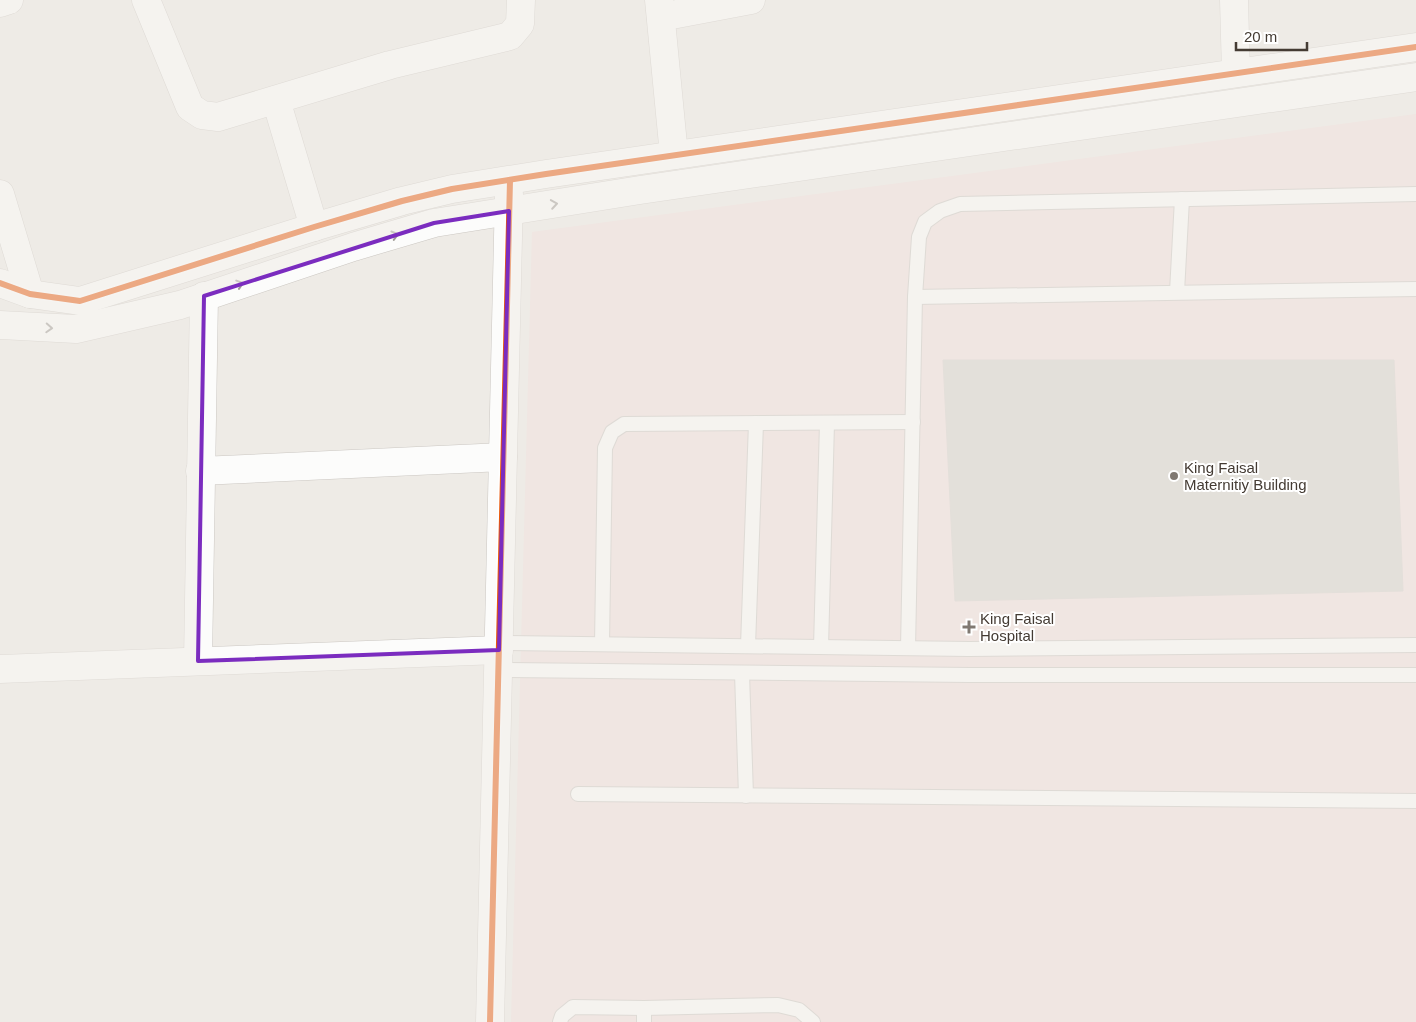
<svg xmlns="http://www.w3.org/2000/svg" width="1416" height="1022" font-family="Helvetica,sans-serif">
<rect width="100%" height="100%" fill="#eeebe6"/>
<polygon fill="#f1dfdd" points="1416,114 1416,1022 511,1022 532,232"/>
<polygon fill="#d6d2cd" stroke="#d6d1cc" points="943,360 1394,360 1403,591 955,601"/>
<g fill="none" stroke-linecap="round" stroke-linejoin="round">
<defs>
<g id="lane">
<polyline points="1177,292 1182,199"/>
<polyline points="915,297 1416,289"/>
<polyline points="499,643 969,649 1416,645"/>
<polyline points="602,644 605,448 612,432 624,424 913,422"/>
<polyline points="748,646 756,423"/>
<polyline points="821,647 827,423"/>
<polyline points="908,648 915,297 919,237 925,222 940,211 960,204 1416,194"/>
<polyline points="498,670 969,675 1416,675"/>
<polyline points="742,673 746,796"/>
<polyline points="578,794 1416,801"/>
<polyline points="560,1022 562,1016 573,1007 644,1008 778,1005 799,1010 813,1022"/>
<polyline points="644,1022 644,1008"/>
</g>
<g id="street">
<polyline points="146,0 190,107 202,115 218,117 390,65 510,36 520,24 521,0"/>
<polyline points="659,0 674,155"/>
<polyline points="1234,0 1236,73"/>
<polyline points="0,3 9,0"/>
<polyline points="661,17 751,0"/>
<polyline points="276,100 314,227"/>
<polyline points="0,194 30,294"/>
<polyline points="0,283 30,294 80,301 314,227 402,201 452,189 546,174 1416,47"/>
<polyline points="0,325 76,329 180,305 353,247 434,223 640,190 1416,77"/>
<polyline points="200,471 503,457"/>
<polyline points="198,661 204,296"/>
<polyline points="0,669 499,650"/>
<polyline points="490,1022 509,194"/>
</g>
</defs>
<use href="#lane" stroke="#cbc7c2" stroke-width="16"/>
<use href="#street" stroke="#cbc7c2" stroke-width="29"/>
<use href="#lane" stroke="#fcfcfb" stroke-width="14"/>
<use href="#street" stroke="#fcfcfb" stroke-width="28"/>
<defs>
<g id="cycleway">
<polyline points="0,283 30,294 80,301 314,227 402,201 452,189 546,174 1416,47"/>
<polyline points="490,1022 510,180"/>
</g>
</defs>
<use href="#cycleway" stroke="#fff" stroke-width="9"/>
<use href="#cycleway" stroke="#e8590c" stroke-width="6"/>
</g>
<defs><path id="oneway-chevron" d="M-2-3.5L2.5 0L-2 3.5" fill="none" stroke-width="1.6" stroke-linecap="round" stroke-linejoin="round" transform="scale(1.25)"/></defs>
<g stroke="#a09c97">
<use href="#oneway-chevron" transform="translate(554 204) rotate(-9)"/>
<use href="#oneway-chevron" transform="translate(395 235) rotate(-16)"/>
<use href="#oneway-chevron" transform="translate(240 284) rotate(-18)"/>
<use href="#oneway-chevron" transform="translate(49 328) rotate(3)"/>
</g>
<path d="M0 0H1416V1022H0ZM509,211L499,650L198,661L204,296L434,223Z" fill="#eeebe6" fill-opacity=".55" fill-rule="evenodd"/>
<path fill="none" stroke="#7b2cbf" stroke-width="4" stroke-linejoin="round" d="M509,211L499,650L198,661L204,296L434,223Z"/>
<g fill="#807972" stroke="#fff" stroke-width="2">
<circle cx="1174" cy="476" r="5"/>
<path d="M966.5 619.5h5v5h5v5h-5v5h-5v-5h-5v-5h5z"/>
</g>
<g text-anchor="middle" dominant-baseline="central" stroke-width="4" stroke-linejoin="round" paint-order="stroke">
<g font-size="15" fill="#443b33" stroke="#fff" text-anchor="start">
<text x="1184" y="467">King Faisal<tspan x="1184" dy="17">Maternitiy Building</tspan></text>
<text x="980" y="618">King Faisal<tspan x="980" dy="17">Hospital</tspan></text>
</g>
</g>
<path d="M1236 42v8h71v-8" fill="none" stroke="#443b33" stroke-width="2.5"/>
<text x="1244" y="42" font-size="15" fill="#443b33" stroke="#ffffff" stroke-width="4" paint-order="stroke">20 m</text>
</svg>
